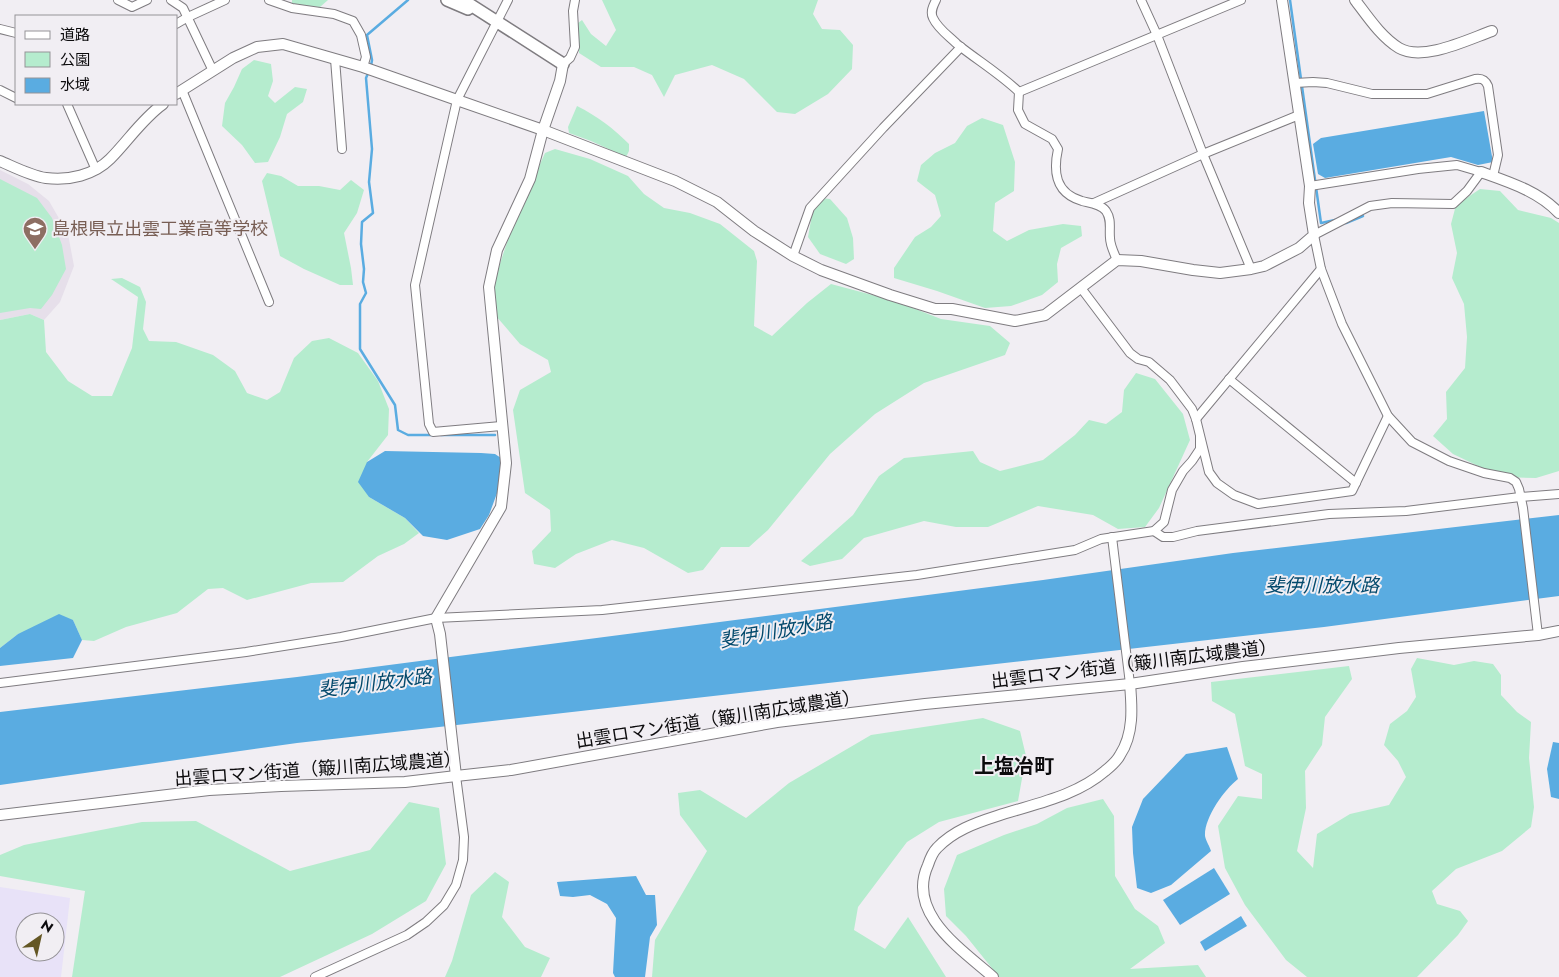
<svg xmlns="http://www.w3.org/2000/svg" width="1559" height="977" font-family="Jost,'Noto Sans JP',sans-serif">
<rect width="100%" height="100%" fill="#f1eef3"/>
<polygon fill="#e6dfea" points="0,170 28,184 49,201 68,234 74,266 60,302 44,320 30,314 0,320"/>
<path fill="#e8e2f8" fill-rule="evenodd" d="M0,887L70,898L61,977H0ZM25,922H55V952H25Z"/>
<g fill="#b5ecce">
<polygon points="292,0 328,0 320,7 292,5"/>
<polygon points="602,0 818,0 813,14 822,29 840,30 853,45 852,69 828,94 795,114 777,112 744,79 712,65 675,75 664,97 652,75 634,67 601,67 579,53 578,23 582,20 591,34 606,46 616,30"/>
<polygon points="254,60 271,64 273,81 268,96 275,103 295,87 307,89 303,102 287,114 280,137 268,162 255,163 242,145 222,126 225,103 234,87 242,69"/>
<path d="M577,106C597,116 613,128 629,144V151L626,157L591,141L569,133L568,127Z"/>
<polygon points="982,118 1003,125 1015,162 1014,191 995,203 993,231 1007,241 1029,230 1063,224 1081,226 1082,236 1061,248 1057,264 1058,282 1042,295 1011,306 985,308 937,291 894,278 894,268 915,237 931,227 941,216 935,195 917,181 921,165 935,153 955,143 967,126"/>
<polygon points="555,149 590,159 628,176 644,194 664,208 690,213 720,224 754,251 757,261 754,326 772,336 807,303 831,284 895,301 941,319 990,326 1010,343 1005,355 924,383 875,414 830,454 768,530 749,547 721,547 703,570 688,573 644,548 612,540 576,554 555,568 534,564 532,551 551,531 550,510 525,493 513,410 520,390 551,372 548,360 520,344 496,316 492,288 513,224 545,153"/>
<polygon points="267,173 281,176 298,186 319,186 340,190 351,180 364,190 357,213 344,233 351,268 353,285 340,285 304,269 280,256 262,181"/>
<polygon points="0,179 37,198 52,218 62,245 66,269 52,295 41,309 30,308 0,313"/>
<polygon points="1480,189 1500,191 1518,210 1551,218 1559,223 1559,471 1536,478 1501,477 1453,454 1433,436 1447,419 1446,392 1465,368 1467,337 1464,304 1452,278 1457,253 1451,224 1456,205"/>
<polygon points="821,198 830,199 847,218 853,238 854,259 846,264 820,254 808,237 813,209"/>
<polygon points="122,278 140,287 146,302 143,329 149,341 176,342 213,355 235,371 247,393 267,400 280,392 294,358 312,341 329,338 358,353 378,381 389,409 388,435 367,462 369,497 405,518 419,533 404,544 378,556 343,582 311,583 247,600 223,588 208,589 177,613 126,627 94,641 82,640 73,620 18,634 0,648 0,320 30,314 44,320 46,352 68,381 92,396 112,396 132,348 138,297 111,279"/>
<polygon points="1136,373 1155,379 1183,414 1190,440 1159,508 1145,527 1118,529 1093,515 1038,506 988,527 956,527 924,521 864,538 842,559 810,566 801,561 853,515 879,476 904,458 973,451 980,462 1000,471 1043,460 1075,435 1089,420 1106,424 1122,412 1124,390"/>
<polygon points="1417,658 1454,665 1474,661 1493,664 1501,675 1501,695 1517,712 1531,722 1529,758 1534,807 1531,827 1502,851 1456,869 1432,891 1437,904 1460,911 1468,921 1458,935 1417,977 1307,977 1286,960 1245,905 1225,868 1218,826 1238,796 1262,799 1262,774 1245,766 1235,714 1212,701 1211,682 1349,666 1352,679 1325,717 1322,745 1305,771 1306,808 1297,851 1313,868 1317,834 1350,814 1389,805 1406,777 1398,761 1384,745 1390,724 1407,711 1416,697 1411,669"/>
<polygon points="983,718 1020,731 1026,756 1018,801 939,822 907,842 858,907 854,930 885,949 908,917 946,977 652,977 655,940 707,851 680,815 678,793 700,790 746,818 789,783 871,735"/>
<polygon points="1103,799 1114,816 1115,876 1135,909 1158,926 1165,943 1130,969 1198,965 1206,977 999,977 966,936 946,916 944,889 957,855 1004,835 1037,824 1067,808"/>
<polygon points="409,802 439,808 446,864 426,901 372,934 280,977 72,977 85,891 0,876 0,855 24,845 142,822 196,821 290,871 370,850"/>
<polygon points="495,872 509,882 502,917 525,947 550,958 541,977 445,977 452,961 471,895"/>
</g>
<g fill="#5aace1">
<polygon points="1484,111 1493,162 1478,165 1451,157 1325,178 1318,174 1313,144 1321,138"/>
<polygon points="385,451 481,453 495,454 501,458 500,485 489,515 480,529 447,540 423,536 405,518 369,497 358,482 367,462"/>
<polygon points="1559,515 1559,596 1324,627 297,743 0,785 0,712 297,677 1043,580 1233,553"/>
<polygon points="59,614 73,620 82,640 73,658 0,666 0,648 18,634"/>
<polygon points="1553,742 1559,743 1559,799 1551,797 1547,769"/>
<path d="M1227,747L1238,779C1224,790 1204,818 1205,836C1206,841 1210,847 1211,851L1171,885L1151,893L1137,888L1133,853L1132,827L1143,799L1186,754Z"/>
<polygon points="1214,868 1230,894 1180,925 1163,900"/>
<polygon points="636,876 646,895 655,895 657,925 650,937 645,977 615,977 613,973 616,918 607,904 590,895 573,897 560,896 557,882"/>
<polygon points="1241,916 1247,926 1205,951 1200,942"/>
</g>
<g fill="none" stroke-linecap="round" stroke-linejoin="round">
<g stroke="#5aace1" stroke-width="2.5">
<polyline points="1290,0 1321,223 1335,220 1339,221"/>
<polyline points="371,66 372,60 367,35 408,0"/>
<polyline points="369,71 366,78 372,149 369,182 373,213 362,222 361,244 364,269 363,282 366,293 360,304 360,349 395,405 398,430 408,435 433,435"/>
<polyline points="1344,223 1346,223 1363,216"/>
<polyline points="441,435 495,435"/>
</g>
<defs>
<g id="street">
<polyline points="118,0 132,7 147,0"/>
<polyline points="171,0 183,8 213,71"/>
<polyline points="269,0 292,8 334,14 353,21 361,35 366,57 363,67"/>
<path d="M936,0C933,6 930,12 933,18C938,29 949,36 957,44C977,60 1000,74 1019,92L1018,110L1025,124L1052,139L1058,149C1053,172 1055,193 1082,201C1090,203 1101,204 1106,211C1112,220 1109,228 1110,238C1110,245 1114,253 1117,260"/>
<polyline points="1141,0 1157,35 1203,154 1251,269"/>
<polyline points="176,24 188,17 225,0"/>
<polyline points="0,29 16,33"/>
<polyline points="335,59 342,149"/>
<polyline points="563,64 570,58 575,47 573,11 575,0"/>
<path d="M1295,83L1313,82L1327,83L1372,94H1427L1475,79C1481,78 1485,79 1488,86L1498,155L1493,176"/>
<polyline points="0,90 16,98"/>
<polyline points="182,90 269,302"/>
<polyline points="1019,92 1241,0"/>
<polyline points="67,104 96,170"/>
<polyline points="1310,186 1418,169 1457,165 1481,172 1467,191 1453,204 1392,203 1370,206 1314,235 1321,269 1342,324 1388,416 1412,442 1449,461 1484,473 1510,478 1516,482 1519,489 1523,508 1538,635"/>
<polyline points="1094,203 1203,154 1299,115"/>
<polyline points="793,256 810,208 883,128 961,47"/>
<polyline points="1081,288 1130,353 1138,359 1149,362 1170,380 1192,409 1196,419 1209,472 1217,483 1234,495 1258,504 1352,491 1388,416"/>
<polyline points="1229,379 1356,483"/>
<polyline points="1196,419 1321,269"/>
<polyline points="501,426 433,432 429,424 415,285 457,100 508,0"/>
<polyline points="1154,531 1163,537 1173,537 1197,531 1329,514 1406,511 1520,497 1559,494"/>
<polyline points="1112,537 1130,684"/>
<polyline points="0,683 246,652 341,637 436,618 602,610 917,575 1075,550 1101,539 1154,531 1164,522 1172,490 1183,471 1192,461 1200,449 1200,437"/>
<polyline points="315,977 407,935 426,922 444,905 456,885 463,860 464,837 456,776"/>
</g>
<g id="secondary">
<path d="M1355,0C1368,17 1381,37 1399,48C1423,62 1469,39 1492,31"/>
<polyline points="176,94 233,58 257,47 283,44 363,67 457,100 543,130 675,181 717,202 754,231 793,256 821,270 890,295 935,309 952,309 1015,321 1045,315 1117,260 1141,261 1193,270 1220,273 1251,269 1264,266 1299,248 1314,235 1309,203 1310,186 1282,0"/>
<path d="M0,161C14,167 31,176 46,178C69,181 94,175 110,159C128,141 142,119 163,104"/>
<path d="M1481,172C1509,182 1538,191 1559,213"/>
<polyline points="456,776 440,634 436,618 501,507 506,463 489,287 497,250 530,179 543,130 560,81 563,64"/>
<polyline points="0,815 209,790 281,786 405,782 456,776 511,770 777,722 925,704 1130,684 1243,667 1399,648 1538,635 1559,631"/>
<path d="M993,977C961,949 906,913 928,865C930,859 933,852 937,848C953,831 975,823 997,816C1033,804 1075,797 1105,771C1110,767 1117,761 1120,755C1134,734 1132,707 1130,684"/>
</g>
<g id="primary">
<polyline points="447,0 468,9"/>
<polyline points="463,0 563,64"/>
</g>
</defs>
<use href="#street" stroke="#7f7c80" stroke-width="10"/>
<use href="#secondary" stroke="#7f7c80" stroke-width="12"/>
<use href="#primary" stroke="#7f7c80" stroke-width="14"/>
<use href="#street" stroke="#fff" stroke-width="8"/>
<use href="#secondary" stroke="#fff" stroke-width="10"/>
<use href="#primary" stroke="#fff" stroke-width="11"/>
</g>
<defs>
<symbol id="school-pin" viewBox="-11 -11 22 30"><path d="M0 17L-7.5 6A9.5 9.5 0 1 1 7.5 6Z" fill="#8d6e63" stroke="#f1eef3"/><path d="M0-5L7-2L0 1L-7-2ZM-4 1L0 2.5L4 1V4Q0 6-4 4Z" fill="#fff"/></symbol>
</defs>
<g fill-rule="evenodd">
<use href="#school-pin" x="21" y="215" width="28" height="38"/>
</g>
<g text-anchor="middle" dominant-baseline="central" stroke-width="4" stroke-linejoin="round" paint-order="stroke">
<g font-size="18" fill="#785e54" stroke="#f1eef3" text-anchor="start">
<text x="52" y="229">島根県立出雲工業高等学校</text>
</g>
<g font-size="18" fill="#0c0b0d" stroke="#f1eef3">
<text transform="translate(1134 664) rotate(-7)">出雲ロマン街道（簸川南広域農道）</text>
<text transform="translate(718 719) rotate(-9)">出雲ロマン街道（簸川南広域農道）</text>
<text transform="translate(318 769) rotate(-4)">出雲ロマン街道（簸川南広域農道）</text>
</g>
<g font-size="19" font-style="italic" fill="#03496c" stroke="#f1eef3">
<text x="1322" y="585">斐伊川放水路</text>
<text transform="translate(776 631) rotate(-10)">斐伊川放水路</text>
<text transform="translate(375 683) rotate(-7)">斐伊川放水路</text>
</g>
<g font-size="20" font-weight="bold" fill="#0c0b0d" stroke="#f1eef3">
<text x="1014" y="766">上塩冶町</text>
</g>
</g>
<rect x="15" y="15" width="162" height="90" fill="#f1eef3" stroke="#959397"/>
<rect x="25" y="31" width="25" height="8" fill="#ffffff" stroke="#959397"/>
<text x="60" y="40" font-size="15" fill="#0c0b0d">道路</text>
<rect x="25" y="52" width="25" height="15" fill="#b5ecce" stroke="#959397"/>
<text x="60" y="65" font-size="15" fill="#0c0b0d">公園</text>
<rect x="25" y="78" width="25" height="15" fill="#5aace1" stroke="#959397"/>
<text x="60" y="90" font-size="15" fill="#0c0b0d">水域</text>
<g transform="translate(40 937) rotate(34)"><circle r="24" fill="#f1eef3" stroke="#959397"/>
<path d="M0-4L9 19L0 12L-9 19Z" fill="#645724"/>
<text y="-8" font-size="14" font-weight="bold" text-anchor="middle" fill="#0c0b0d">N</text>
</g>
</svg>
